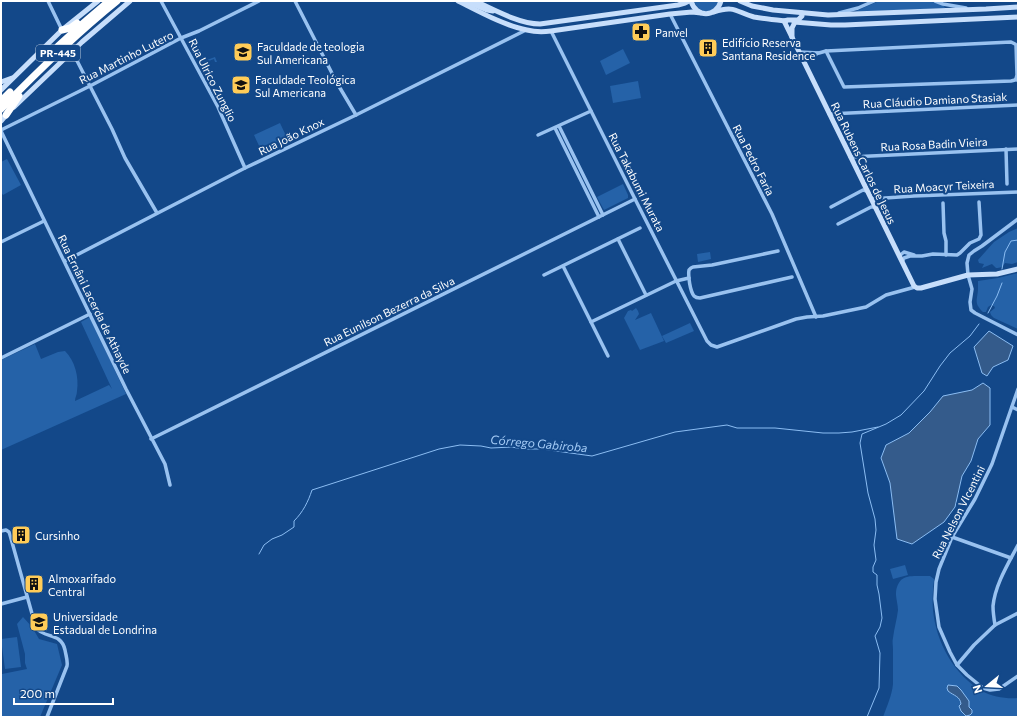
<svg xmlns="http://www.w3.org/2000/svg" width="1019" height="718" font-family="Commissioner,sans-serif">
<rect width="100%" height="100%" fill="#134889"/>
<g fill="#2562a8">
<path d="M694,1H719C718,2 716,6 716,7C708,16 697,10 694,1Z"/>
<polygon points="879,1 930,1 944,6 945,8 857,12 856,11"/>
<polygon points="197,39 204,61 215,57 217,62 215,62 214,59 206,62 207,65 204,64 198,53 195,55 189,42 190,41"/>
<polygon points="623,49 630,63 606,75 600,61"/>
<polygon points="638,81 641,98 613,103 610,86"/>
<polygon points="280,123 287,138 261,150 254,135"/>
<polygon points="7,159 21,185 3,195 1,192 1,162"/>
<polygon points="623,184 628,195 628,198 604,210 597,197"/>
<path d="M1018,228V262L1012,264L1005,263C1003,267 1000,268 996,268L992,264L982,268L984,264L979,263L978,260L994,242L1009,232Z"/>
<polygon points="710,252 711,259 698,262 697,254"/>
<path d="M1018,273V329L994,318L991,315L990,312L995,308L994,306L991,305L988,307L986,312H983C974,303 977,301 978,290C978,287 978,284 978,281L998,278Z"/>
<polygon points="636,308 638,311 639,314 635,320 651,313 664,341 640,350 624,318 628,311 631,310 632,311"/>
<path d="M90,317L126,394L1,450V360L35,344L41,359L58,352L65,351C75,361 79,377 77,391C77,395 75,397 75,401L109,385L112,389L81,322Z"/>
<polygon points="690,323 694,331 666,343 662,336"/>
<polygon points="905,565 908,575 893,579 890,569"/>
<path d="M922,576H930L934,579C933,589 932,599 933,610C936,642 954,675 982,691C992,697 1007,699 1018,698V717H883C887,706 892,695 893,684C893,673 893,661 893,650C893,646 892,641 893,638C894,629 897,619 898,610C898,600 892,591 901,580C906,575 916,576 922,576Z"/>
<polygon points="23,617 32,627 39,639 57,644 62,665 40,717 1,717 1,669 2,674 27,669 25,663 25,654 17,624"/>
<polygon points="17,637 21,667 5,669 1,639"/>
</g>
<g fill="#345b8b" stroke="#8bbdf3">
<polygon points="989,331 1013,346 1008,360 993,367 987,376 982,373 974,347"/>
<polygon points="983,383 990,388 990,425 978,439 971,461 962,476 955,507 944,522 912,544 897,539 890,483 881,458 886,445 909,433 930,412 943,396 972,390"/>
<path d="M948,685L957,686L961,690L969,701V707L972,710V713L970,715L966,716L961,711L959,706L961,704C960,696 954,696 948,691L947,688Z"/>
</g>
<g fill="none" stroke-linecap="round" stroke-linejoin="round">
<g stroke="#8bbdf3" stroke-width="1">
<polyline points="1002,269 1005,252 1011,241 1018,240"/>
<polyline points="988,313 997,296 1002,283"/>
<path d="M259,554L264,545L272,539L282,535L294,527V521C303,512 308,502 312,490L439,449L460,445L481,446L491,448L512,447L522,449H542L592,456L675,432L727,425L737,428H775L823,433H839L852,432L878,427"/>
<polyline points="867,717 879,688 880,653 875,636 880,627 882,618 879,594 877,585 877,575 873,572 873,567 876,560 874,545 876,530 875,519 868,493 860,443 862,434 886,424 901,415 924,391 940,366 950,353 970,336 979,324"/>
</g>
<g stroke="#99c2f0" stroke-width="3.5">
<polyline points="48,1 62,30"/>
<polyline points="161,1 218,107 245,168"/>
<polyline points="295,1 337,83 356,115"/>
<polyline points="935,1 943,4 966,8"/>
<polyline points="839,13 858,8 874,1"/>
<polyline points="670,14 772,214 816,317"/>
<polyline points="551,31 635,199 707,341 711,345 717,347 796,319 807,317 823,316 866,307 886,295 915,287"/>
<polyline points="72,51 112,129 125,158 157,213"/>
<polyline points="826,51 844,87 1011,81 1015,80 1016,79 1017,80"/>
<polyline points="799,52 819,53 826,51 1011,42 1015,44 1016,45 1017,75 1016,79"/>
<polyline points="804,62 818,53"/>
<polyline points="829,114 1018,105"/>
<polyline points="559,126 603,215"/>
<polyline points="555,128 599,217"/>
<polyline points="1,130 90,86 147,56 181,38 199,31 259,1"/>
<polyline points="1,131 126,389 165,464 170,485"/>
<polyline points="538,135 591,111"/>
<polyline points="1006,149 1007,184"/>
<polyline points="850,157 1018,149"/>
<polyline points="871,199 914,196 1018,192"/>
<polyline points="943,203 944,233 946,241 946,255"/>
<polyline points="831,207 863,190 867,191"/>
<polyline points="1018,219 982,246 974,251 969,255 967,263 968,275 972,289 970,302 971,310 975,313 1018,335"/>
<polyline points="838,224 871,207 875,207"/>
<polyline points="618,239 646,295"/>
<polyline points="1,242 44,221"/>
<path d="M778,251L712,265L693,267L691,268L689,270C688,276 690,291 694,296C696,298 697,298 700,298L792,277"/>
<polyline points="899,256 904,252 914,255"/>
<polyline points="65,261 245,168 356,115 526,30"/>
<polyline points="902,262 904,258 910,256 922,256 933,254 957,255 960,253 970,243 979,239 981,235 979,202"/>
<polyline points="563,266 608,356"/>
<polyline points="544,275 640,228"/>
<polyline points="591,322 676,281 689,278"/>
<polyline points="1,358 90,314"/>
<polyline points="1018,389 992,464 975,499 952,537 939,569 936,582 935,599 939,627 950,652 957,665 967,675 983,688 990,690 999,689 1018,676"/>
<polyline points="1012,407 1018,410"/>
<polyline points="151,439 635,199"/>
<path d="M1,531L6,530L9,532L10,535L36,628C45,639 61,632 65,650C66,656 68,661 67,666L47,717"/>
<polyline points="952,537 1011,558"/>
<polyline points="1,604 27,597"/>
<path d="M995,625C994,619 993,612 993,606C995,585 1008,564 1018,545"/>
<polyline points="957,665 974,645 995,625 1018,613"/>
</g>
<g stroke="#c7defb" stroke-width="5">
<path d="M458,1C478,11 505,26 527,30C535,32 543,32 551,31L670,14L692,12L701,13"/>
<polyline points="465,1 487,10 493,11"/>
<path d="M475,1C494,10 520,24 540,24L678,5L685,3L689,1"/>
<path d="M691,1C696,18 716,18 721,1"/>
<polyline points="740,1 752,6 773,10 828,15 986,9 1018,7"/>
<path d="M714,12C735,5 736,12 754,17C765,19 776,20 786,21"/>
<polyline points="802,13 802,16 798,20 788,20 784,21 914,286 917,288 921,288 968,275 997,274 1018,269"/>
<polyline points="794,22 831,25 845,25 1018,17"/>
<polyline points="792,37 792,28 795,22"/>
<polyline points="1,82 12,78"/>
<polyline points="1,90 62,30 98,1"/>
<polyline points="14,107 82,42 130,1"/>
<polyline points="1,121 8,113"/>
</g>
<g stroke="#fff" stroke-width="7">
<polyline points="62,30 70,28 77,23"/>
<polyline points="58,46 80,26 109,1"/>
<polyline points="1,101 10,92"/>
<path d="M1,109C38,71 76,34 117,1"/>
<polyline points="6,115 19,96"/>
</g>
</g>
<defs>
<symbol id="pharmacy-square" viewBox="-11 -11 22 22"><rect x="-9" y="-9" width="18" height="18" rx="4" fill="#ffcc58" stroke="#134889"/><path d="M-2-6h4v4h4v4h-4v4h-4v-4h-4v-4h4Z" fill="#111"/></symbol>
<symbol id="building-square" viewBox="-11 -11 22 22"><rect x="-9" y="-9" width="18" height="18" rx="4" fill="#ffcc58" stroke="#134889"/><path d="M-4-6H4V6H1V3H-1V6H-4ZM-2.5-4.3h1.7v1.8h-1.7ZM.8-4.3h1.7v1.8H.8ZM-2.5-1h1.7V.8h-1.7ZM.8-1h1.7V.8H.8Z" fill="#111"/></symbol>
<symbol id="university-square" viewBox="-11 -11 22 22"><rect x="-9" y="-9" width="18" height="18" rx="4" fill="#ffcc58" stroke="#134889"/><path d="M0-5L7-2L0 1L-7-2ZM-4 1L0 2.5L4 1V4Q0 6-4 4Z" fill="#111"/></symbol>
</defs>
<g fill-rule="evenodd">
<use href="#pharmacy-square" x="630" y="21" width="22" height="22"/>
<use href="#building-square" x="697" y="37" width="22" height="22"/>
<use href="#university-square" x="232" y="41" width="22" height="22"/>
<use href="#university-square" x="230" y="74" width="22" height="22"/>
<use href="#building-square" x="10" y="524" width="22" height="22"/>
<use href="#building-square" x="23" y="573" width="22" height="22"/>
<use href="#university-square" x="28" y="611" width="22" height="22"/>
</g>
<g text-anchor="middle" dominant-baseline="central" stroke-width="4" stroke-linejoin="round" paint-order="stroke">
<rect fill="#134889" stroke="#b8c8dc" stroke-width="1" x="36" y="45" width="44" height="16" rx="3"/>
<g font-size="10" font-weight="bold" fill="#fff">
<text x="58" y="53">PR-445</text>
</g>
<g font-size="11" fill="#fff" stroke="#134889" text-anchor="start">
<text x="655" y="32">Panvel</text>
<text x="722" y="42">Edifício Reserva<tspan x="722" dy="13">Santana Residence</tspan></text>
<text x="257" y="46">Faculdade de teologia<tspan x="257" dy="13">Sul Americana</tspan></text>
<text x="255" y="79">Faculdade Teológica<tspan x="255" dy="13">Sul Americana</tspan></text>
<text x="35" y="535">Cursinho</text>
<text x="48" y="578">Almoxarifado<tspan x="48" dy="13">Central</tspan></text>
<text x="53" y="616">Universidade<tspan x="53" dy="13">Estadual de Londrina</tspan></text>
</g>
<g font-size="11" fill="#fff" stroke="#134889">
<text transform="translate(126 57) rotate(-27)">Rua Martinho Lutero</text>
<text transform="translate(213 80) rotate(63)">Rua Ulrico Zunglio</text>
<text transform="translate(935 100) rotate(-3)">Rua Cláudio Damiano Stasiak</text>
<text transform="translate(291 136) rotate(-26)">Rua João Knox</text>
<text transform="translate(934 144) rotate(-3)">Rua Rosa Badin Vieira</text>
<text transform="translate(754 160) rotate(63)">Rua Pedro Faria</text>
<text transform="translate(864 163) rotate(64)">Rua Rubens Carlos de Jesus</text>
<text transform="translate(637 182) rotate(63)">Rua Takabumi Murata</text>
<text transform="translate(944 186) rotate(-3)">Rua Moacyr Teixeira</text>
<text transform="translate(95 304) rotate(64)">Rua Ernâni Lacerda de Athayde</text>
<text transform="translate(389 311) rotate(-26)">Rua Eunilson Bezerra da Silva</text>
<text transform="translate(958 512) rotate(-63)">Rua Nelson VIcentini</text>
</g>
<g font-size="12" font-style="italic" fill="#a5ccf7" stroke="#134889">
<text transform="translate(539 443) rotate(5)">Córrego Gabiroba</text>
</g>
</g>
<rect width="1019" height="718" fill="none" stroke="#ffffff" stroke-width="4"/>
<g transform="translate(987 686) rotate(252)" stroke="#134889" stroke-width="3" paint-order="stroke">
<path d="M0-3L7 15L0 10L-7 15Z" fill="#ffffff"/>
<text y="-6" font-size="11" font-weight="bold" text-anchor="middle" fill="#ffffff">N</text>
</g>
<path d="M14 698v6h99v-6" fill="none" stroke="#ffffff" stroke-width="2"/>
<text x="20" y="698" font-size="12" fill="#ffffff" stroke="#134889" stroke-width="3" paint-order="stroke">200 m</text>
</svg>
